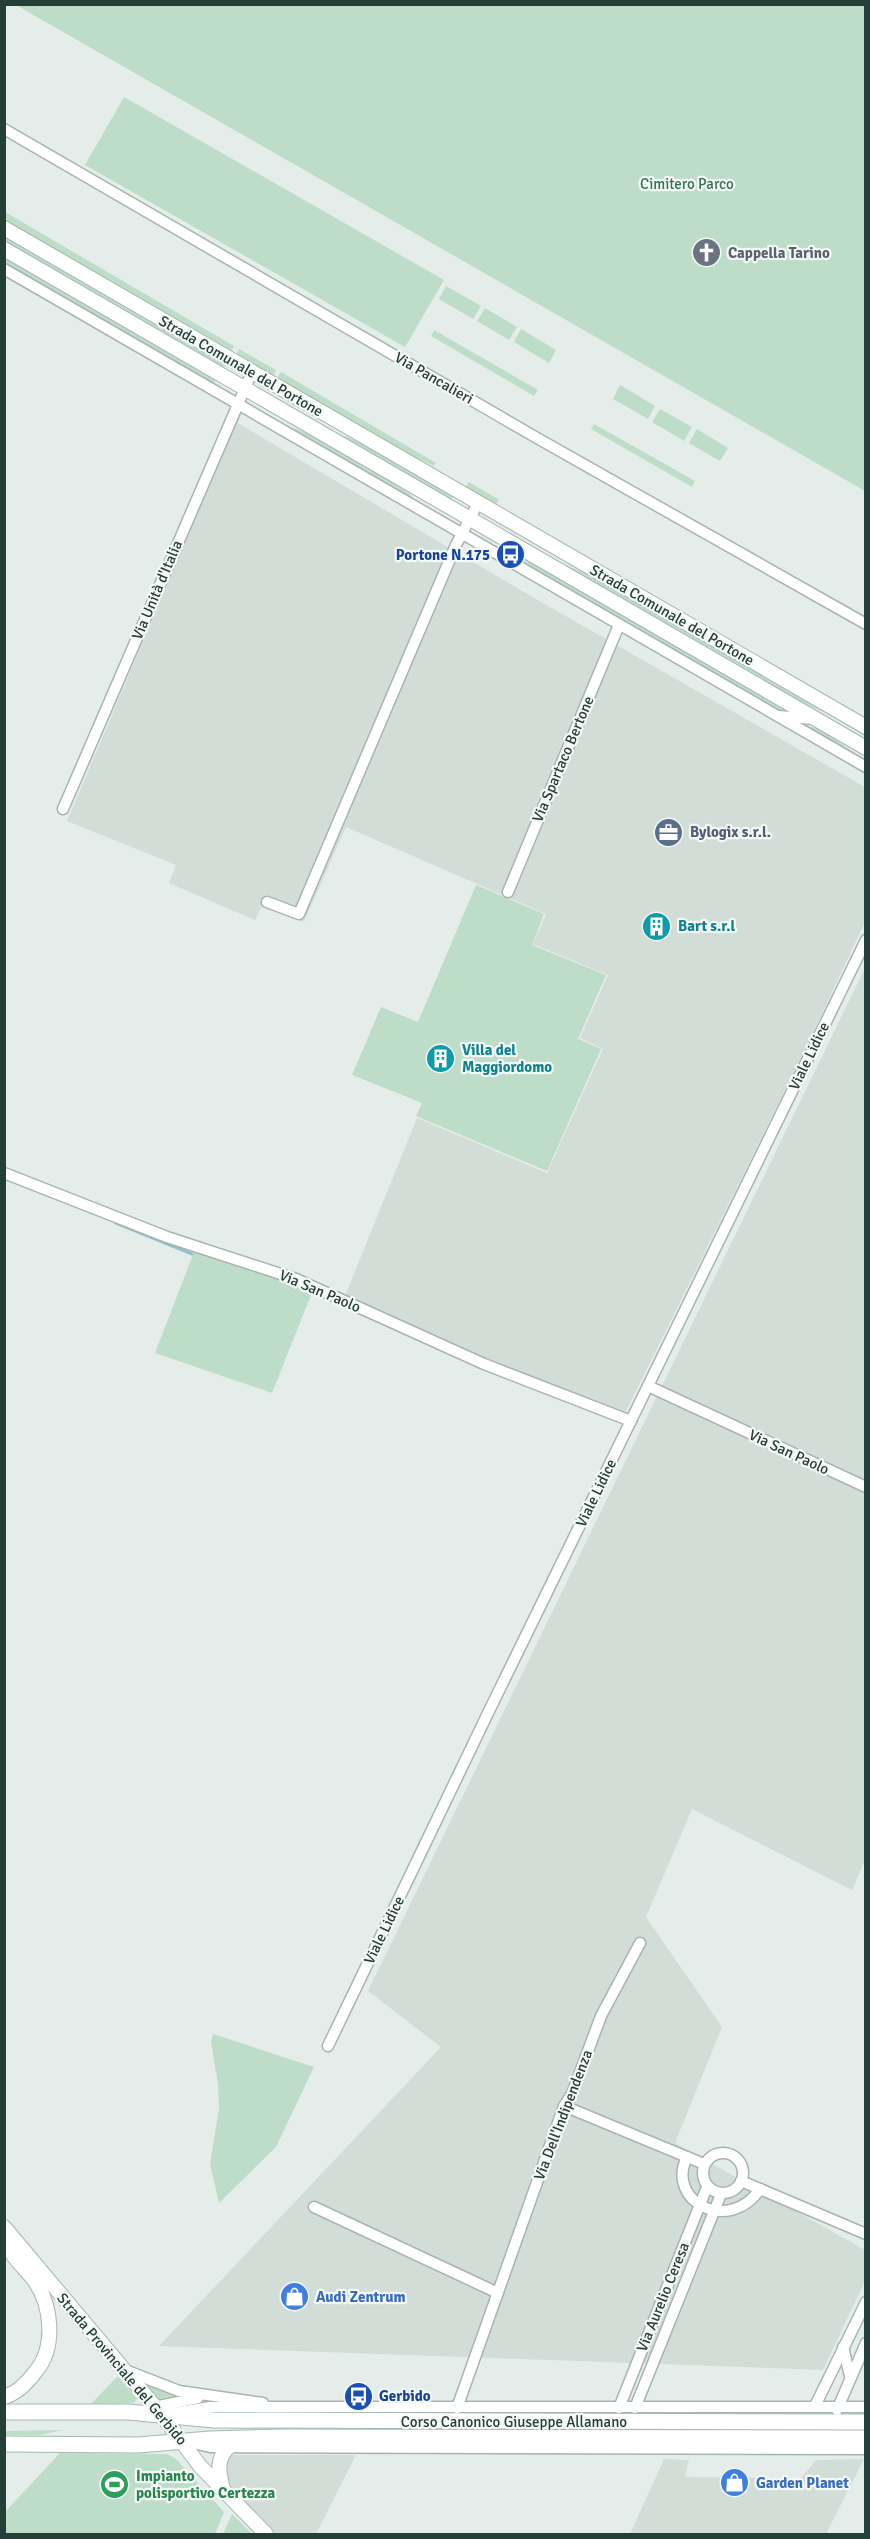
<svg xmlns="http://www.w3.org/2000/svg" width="870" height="2539" font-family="Signika,sans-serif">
<rect width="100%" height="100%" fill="#e4ede9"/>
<g fill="#d2ddd8">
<polygon points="236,422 529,595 865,787 865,922 802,1056 624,1415 482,1357 345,1296 417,1118 547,1173 603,1049 580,1038 608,975 533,944 546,914 346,827 304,922 262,906 255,920 169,883 176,865 67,821"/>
<polygon points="865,968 865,1860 852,1890 692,1809 646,1917 722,2027 675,2143 865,2250 865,2281 823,2370 159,2346 441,2047 368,1991"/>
<polygon points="229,2455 355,2455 355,2457 316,2534 273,2534 226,2485 222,2460"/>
<polygon points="664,2459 689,2460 685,2477 801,2478 816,2460 864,2459 826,2534 630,2534"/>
</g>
<g fill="#beddc8">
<polygon points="16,5 865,5 865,491"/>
<polygon points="124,97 444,280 405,347 85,165"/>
<polygon points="5,212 234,346 231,352 7,223"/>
<polygon points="5,234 225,364 223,369 5,243"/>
<polygon points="5,255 217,378 213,385 5,264"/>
<polygon points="446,286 481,306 473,319 439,299"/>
<polygon points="485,308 517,327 509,340 477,321"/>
<polygon points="521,329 556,350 549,363 514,342"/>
<polygon points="434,330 538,390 534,396 431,336"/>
<polygon points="239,349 276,370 273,376 236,355"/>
<polygon points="281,372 436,463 433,466 420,459 417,459 277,378"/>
<polygon points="620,385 655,406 648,419 613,399"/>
<polygon points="660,409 692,427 684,441 652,422"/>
<polygon points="594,424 695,481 692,487 591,429"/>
<path d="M294,428C337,445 377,467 412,496L410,500L293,431Z"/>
<polygon points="697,429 728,448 720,461 689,443"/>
<polygon points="345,436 381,452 454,495 450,501 344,438"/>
<polygon points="469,482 499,500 495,506 465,488"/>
<polygon points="516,557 546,569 792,712 769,707 514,560"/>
<polygon points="566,565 605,582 865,733 865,736 826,713 781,693 564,567"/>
<polygon points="799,724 822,729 850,750 848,753"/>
<polygon points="476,885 544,914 532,945 606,975 578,1039 601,1049 547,1171 416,1116 422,1103 352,1075 381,1007 418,1022"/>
<polygon points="194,1252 224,1259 313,1290 272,1393 155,1353"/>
<polygon points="213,2034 314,2067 276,2147 219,2203 210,2164 219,2109 218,2084 211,2042"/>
<polygon points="118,2376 137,2399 134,2403 91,2404"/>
<polygon points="148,2384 180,2396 181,2398 160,2402 144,2387"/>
<polygon points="62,2430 40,2435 5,2435 5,2431"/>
<polygon points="60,2453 167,2454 176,2459 224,2512 215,2534 5,2534 5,2512"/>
<polygon points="232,2514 252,2534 223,2534"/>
</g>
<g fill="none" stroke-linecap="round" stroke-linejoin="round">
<polyline stroke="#8ec2d0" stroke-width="3" points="116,1223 192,1254"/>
<defs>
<g id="minor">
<polyline points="4,129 537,438 866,624"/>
<polyline points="4,269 866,767"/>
<polyline points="779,716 814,719"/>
<polyline points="63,809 252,372"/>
<polyline points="508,892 619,625"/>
<polyline points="267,902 299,914 456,545 478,503"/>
<polyline points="4,1173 167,1237 296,1279 484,1364 631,1421"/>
<polyline points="648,1386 866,1487"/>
<polyline points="328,2046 489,1711 866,940"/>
<polyline points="564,2106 704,2164"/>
<circle cx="723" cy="2173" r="20"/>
<path d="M687,2157C665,2201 729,2235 760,2189"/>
<polyline points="741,2181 866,2234"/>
<polyline points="314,2207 498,2293"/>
<polyline points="843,2347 850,2376"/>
<polyline points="125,2370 179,2391 263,2403"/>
<polyline points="815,2406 866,2302"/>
<polyline points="149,2408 198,2398"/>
<polyline points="457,2408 564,2106 572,2094 601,2016 640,1943"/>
<polyline points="619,2408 707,2187"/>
<polyline points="635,2408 721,2194"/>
<polyline points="837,2410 866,2343"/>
<polyline points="174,2413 210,2407 866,2407"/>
<polyline points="197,2444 210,2447 866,2449"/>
</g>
<g id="tertiary">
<polyline points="4,228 866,727"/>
<polyline points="4,249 866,748"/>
<polyline points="4,2227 162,2415 200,2466 266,2534"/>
<path d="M4,2397C18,2393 28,2382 36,2371C56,2347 52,2305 34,2280C27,2270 14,2260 9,2248C6,2243 6,2235 6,2230"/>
<path d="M223,2490C219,2473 215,2458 230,2446"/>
</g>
<g id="secondary">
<polyline points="4,2412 128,2412 214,2420 866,2422"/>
<polyline points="4,2444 138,2445 210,2439 283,2437 866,2438"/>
</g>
</defs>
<use href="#minor" stroke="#a7b5b0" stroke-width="13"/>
<use href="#tertiary" stroke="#a7b5b0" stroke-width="16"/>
<use href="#secondary" stroke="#a2b8b2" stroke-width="17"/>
<use href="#minor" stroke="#fff" stroke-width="10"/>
<use href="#tertiary" stroke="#fff" stroke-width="14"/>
<use href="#secondary" stroke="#fff" stroke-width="15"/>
</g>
<defs>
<symbol id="church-disc" viewBox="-11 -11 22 22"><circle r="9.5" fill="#6b7280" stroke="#f4f9f7"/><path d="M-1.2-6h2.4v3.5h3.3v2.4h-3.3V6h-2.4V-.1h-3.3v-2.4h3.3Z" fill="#fff"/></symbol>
<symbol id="bus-disc" viewBox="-11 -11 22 22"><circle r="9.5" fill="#1a4fb4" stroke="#f4f9f7"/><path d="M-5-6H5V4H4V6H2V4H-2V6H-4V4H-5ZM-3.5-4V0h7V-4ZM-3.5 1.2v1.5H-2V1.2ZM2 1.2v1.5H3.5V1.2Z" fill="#fff"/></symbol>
<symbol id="office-disc" viewBox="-11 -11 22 22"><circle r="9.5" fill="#5c6f8a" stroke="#f4f9f7"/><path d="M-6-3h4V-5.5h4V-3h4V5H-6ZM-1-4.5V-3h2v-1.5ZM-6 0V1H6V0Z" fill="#fff"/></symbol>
<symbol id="building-disc" viewBox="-11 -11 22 22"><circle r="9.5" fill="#0f9aa8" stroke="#f4f9f7"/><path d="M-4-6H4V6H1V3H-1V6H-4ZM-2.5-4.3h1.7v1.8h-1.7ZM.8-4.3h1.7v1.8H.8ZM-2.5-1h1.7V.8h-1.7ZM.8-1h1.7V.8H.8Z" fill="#fff"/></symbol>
<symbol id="shop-disc" viewBox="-11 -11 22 22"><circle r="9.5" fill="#3f7fe0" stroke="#f4f9f7"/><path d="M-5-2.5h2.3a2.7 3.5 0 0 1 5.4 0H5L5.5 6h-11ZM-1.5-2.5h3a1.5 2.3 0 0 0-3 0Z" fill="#fff"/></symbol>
<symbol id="stadium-disc" viewBox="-11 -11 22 22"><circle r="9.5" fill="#2e9e5b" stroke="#f4f9f7"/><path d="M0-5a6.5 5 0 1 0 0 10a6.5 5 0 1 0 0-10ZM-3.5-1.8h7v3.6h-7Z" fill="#fff"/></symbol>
</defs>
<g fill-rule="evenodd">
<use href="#church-disc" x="690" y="236" width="33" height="33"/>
<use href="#bus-disc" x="494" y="538" width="33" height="33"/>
<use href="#office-disc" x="652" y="816" width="33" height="33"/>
<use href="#building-disc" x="640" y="910" width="33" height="33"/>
<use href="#building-disc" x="424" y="1042" width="33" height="33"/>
<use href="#shop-disc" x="278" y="2280" width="33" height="33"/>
<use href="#bus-disc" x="342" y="2380" width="33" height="33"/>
<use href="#shop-disc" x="718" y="2466" width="33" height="33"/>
<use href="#stadium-disc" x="98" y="2468" width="33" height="33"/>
</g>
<g text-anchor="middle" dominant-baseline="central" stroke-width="4.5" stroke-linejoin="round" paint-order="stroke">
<g font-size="15" fill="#2f744e" stroke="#f4f9f7">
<text x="687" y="184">Cimitero Parco</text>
</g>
<g font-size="15" font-weight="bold" fill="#5b616d" stroke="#f4f9f7" text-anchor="start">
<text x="728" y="253">Cappella Tarino</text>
</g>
<g font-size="15" fill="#243e38" stroke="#f4f9f7">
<text transform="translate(241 366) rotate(30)">Strada Comunale del Portone</text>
<text transform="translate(434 378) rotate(30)">Via Pancalieri</text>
<text transform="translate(157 590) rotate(-67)">Via Unità d'Italia</text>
<text transform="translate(672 615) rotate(30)">Strada Comunale del Portone</text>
<text transform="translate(563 759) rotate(-67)">Via Spartaco Bertone</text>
<text transform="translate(809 1056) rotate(-64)">Viale Lidice</text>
<text transform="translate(320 1291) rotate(23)">Via San Paolo</text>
<text transform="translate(789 1452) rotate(25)">Via San Paolo</text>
<text transform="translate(596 1493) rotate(-64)">Viale Lidice</text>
<text transform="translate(384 1930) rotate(-64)">Viale Lidice</text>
<text transform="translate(563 2115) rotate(-69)">Via Dell'Indipendenza</text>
<text transform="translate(663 2297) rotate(-68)">Via Aurelio Ceresa</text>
<text transform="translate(122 2369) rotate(50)">Strada Provinciale del Gerbido</text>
<text x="514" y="2422">Corso Canonico Giuseppe Allamano</text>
</g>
<g font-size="15" font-weight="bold" fill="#164399" stroke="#f4f9f7" text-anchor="end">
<text x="490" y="555">Portone N.175</text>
<text x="379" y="2396" text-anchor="start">Gerbido</text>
</g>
<g font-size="15" font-weight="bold" fill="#4e5e75" stroke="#f4f9f7" text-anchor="start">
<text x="690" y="832">Bylogix s.r.l.</text>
</g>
<g font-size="15" font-weight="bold" fill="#0d838f" stroke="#f4f9f7" text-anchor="start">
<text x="678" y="926">Bart s.r.l</text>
<text x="462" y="1050">Villa del<tspan x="462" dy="17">Maggiordomo</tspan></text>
</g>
<g font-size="15" font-weight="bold" fill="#366cbe" stroke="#f4f9f7" text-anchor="start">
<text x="316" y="2297">Audi Zentrum</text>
<text x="756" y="2483">Garden Planet</text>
</g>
<g font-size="15" font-weight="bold" fill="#27864d" stroke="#f4f9f7" text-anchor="start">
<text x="136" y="2476">Impianto<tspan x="136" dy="17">polisportivo Certezza</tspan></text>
</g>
</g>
<rect width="870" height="2539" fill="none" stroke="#243e38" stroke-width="12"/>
</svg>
